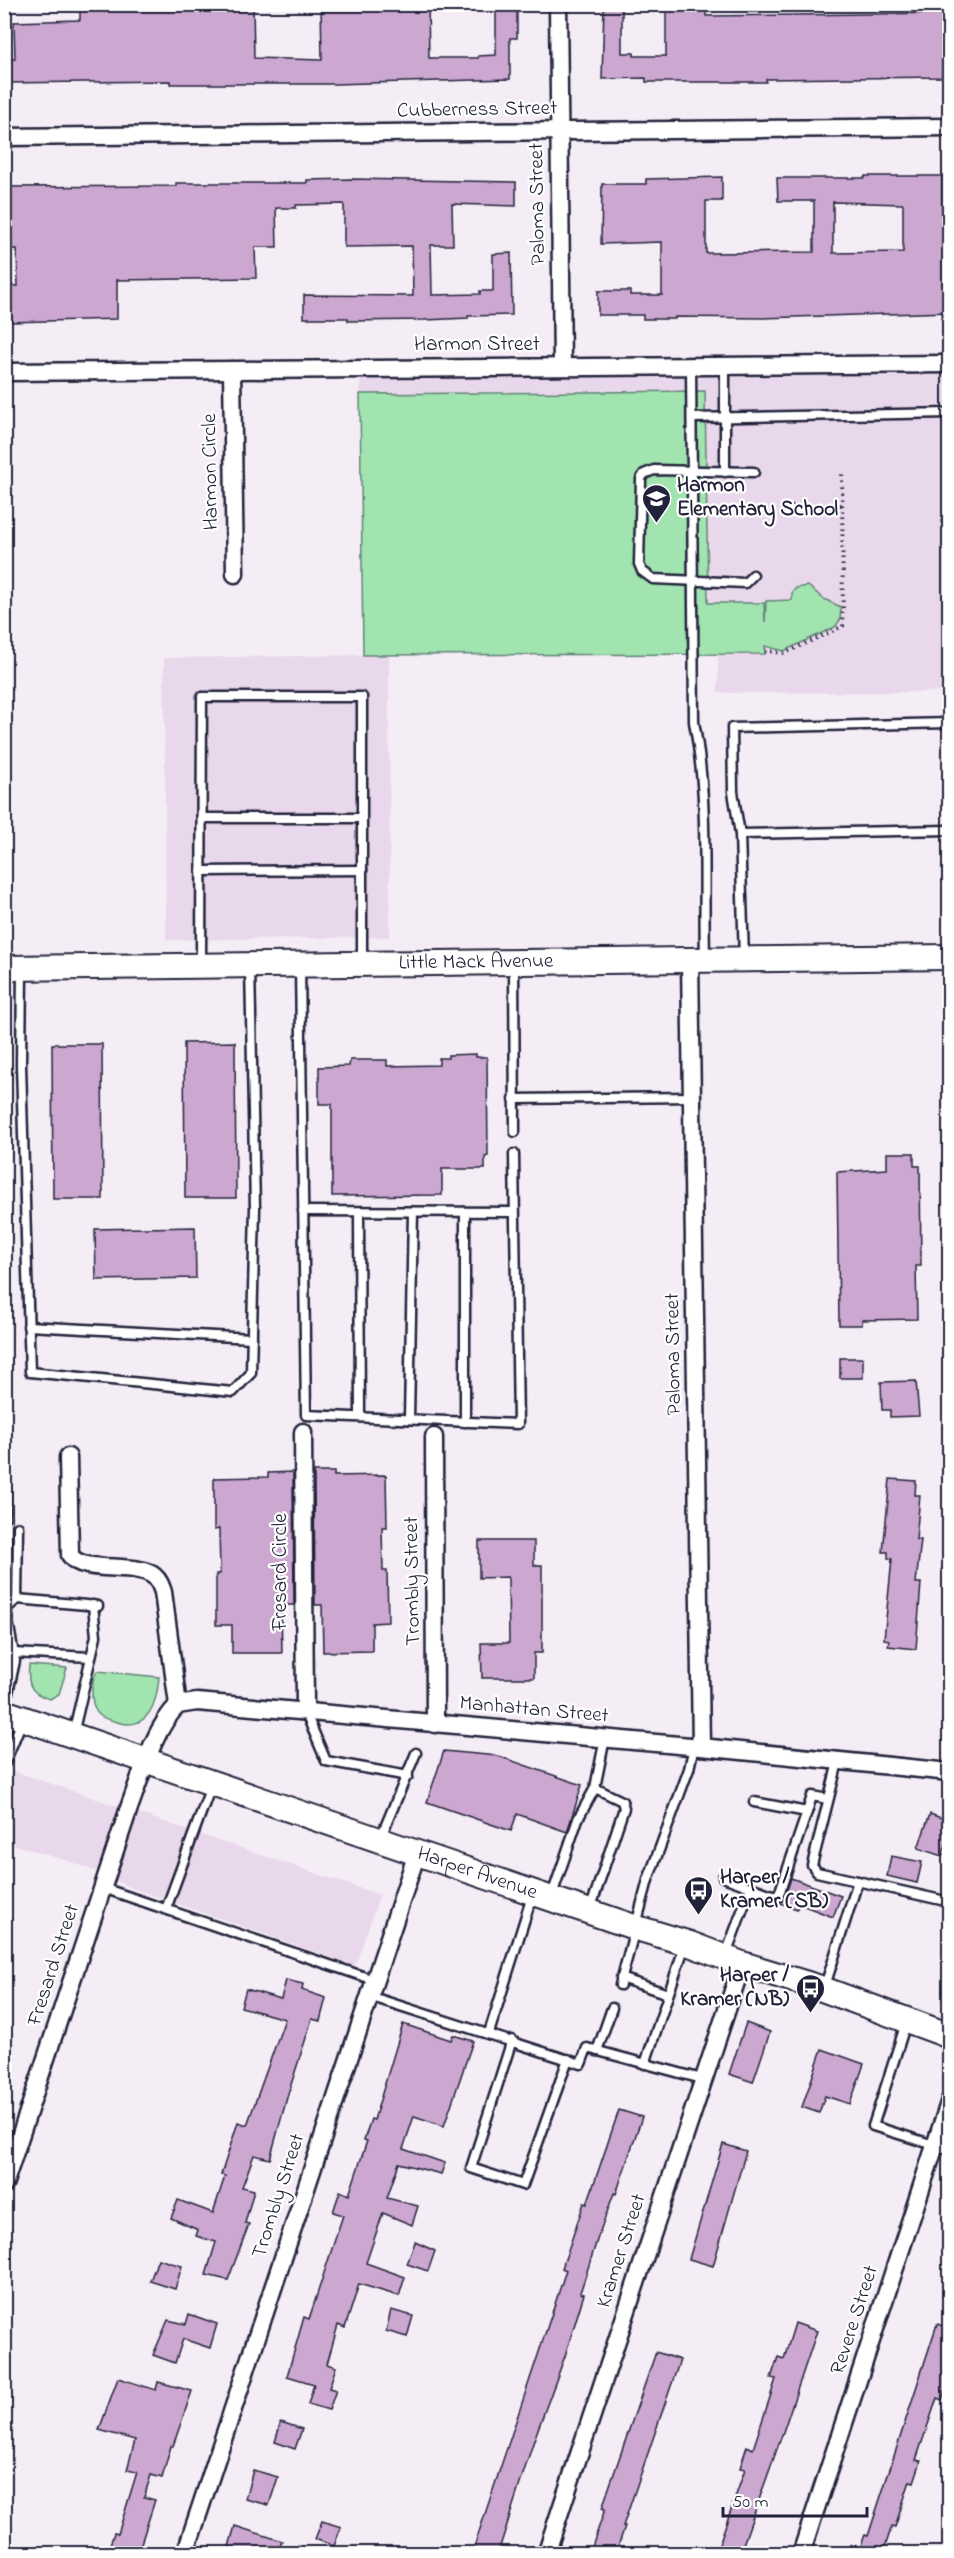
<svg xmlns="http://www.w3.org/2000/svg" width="954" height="2558" font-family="'Indie Flower',sans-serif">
<rect width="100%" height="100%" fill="#f5edf6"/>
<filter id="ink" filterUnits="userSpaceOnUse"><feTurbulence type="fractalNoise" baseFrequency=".0167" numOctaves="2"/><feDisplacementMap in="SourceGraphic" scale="12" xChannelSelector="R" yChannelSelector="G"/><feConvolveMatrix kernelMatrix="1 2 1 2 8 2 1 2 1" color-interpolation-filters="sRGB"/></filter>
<g filter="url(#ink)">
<g fill="#e9d8eb">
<polygon points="949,375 949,692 718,693 718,655 389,655 390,937 166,940 164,658 363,655 360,379"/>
<polygon points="5,1768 380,1895 355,1966 135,1889 77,1864 5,1842"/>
</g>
<g fill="#a1e4b0" stroke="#628376" stroke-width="1.5">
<polygon points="705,391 708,603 764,603 765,622 766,601 792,600 792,593 796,588 808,586 824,599 841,607 840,620 835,627 784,651 765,646 765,654 363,655 360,394"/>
<path d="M29,1665L67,1668L59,1694L50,1699C30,1694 27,1684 29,1665Z"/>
<path d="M97,1671L159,1677C157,1702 149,1732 117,1722C110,1720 100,1718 96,1711C90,1701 91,1680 97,1671Z"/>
</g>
<g fill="#cca7d0" stroke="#22223b" stroke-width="1.5" fill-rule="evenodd">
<polygon points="80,4 253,4 254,58 322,60 321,4 428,4 429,58 478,58 478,56 496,55 496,4 517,4 517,38 510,38 510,79 334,84 170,84 170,81 4,83 4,59 15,59 14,22 80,20"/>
<polygon points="604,4 622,4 622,53 634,53 634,56 666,56 666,4 706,4 706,16 948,13 948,34 942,34 942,77 766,79 766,82 646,82 646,78 602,79"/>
<path d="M865,176H942V217H950V238H944L945,288H950V312L762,318L675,317V319H643V315H598V291H630V295H662V242L601,244L602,184H646V179L722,177V201H706V253L814,252V201H778L777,178H865ZM833,202L903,204V252L833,253Z"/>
<polygon points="352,179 516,182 516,206 452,204 453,245 431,245 432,295 480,294 480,291 493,291 493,254 511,253 512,315 468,316 468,318 425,320 348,321 348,318 304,318 304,295 413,296 412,246 344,247 344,204 296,205 296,208 276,208 277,247 255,247 256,278 117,280 117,319 10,322 10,320 4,320 4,286 18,286 17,249 4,249 4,187 176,186 176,183 307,183 307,180"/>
<polygon points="235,1042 236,1198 185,1198 184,1043"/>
<polygon points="52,1044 102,1044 103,1199 53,1199"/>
<polygon points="476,1054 476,1057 487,1057 488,1156 485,1157 485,1169 442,1169 442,1195 332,1196 332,1104 319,1104 319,1067 349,1066 350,1060 387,1060 387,1066 439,1065 439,1058 448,1058 448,1055"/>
<polygon points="887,1153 914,1153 914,1166 920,1166 921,1266 916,1266 917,1319 862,1320 862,1325 839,1325 837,1172 887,1169"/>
<polygon points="195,1227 196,1278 96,1280 95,1229"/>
<rect x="840" y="1358" width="23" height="20"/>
<polygon points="916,1381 919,1416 890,1417 890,1410 882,1410 881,1382"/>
<polygon points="293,1472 294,1605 281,1605 282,1653 232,1653 232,1625 216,1625 216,1574 220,1574 219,1529 214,1530 214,1478 268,1477 268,1473"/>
<polygon points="314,1472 334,1472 334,1476 386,1475 387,1527 382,1527 383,1571 387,1571 388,1622 372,1623 372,1651 323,1652 322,1605 315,1605"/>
<polygon points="890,1479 916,1481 915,1495 920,1495 916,1540 921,1540 916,1583 921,1583 916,1649 888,1646 889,1640 884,1639 892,1559 888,1558 888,1552 883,1552"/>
<polygon points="479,1541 534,1541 534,1565 542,1565 542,1653 534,1653 534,1678 482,1678 481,1643 509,1643 508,1577 479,1578"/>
<polygon points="444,1751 498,1756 582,1785 567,1832 517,1814 511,1831 427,1802"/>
<polygon points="930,1814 950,1821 950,1833 942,1856 918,1848"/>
<polygon points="891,1856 922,1862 917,1883 887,1876"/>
<polygon points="791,1878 841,1896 833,1917 799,1904 797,1909 780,1903 784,1899"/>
<polygon points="286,1980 303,1984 302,1990 326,1998 320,2021 312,2019 288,2094 270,2159 254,2155 242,2187 254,2190 245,2223 249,2224 228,2280 206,2275 216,2242 196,2236 198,2230 171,2218 178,2200 213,2213 225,2176 221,2175 238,2122 247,2125 285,2019 241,2007 246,1989 281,1999"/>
<polygon points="746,2023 770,2032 753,2082 729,2074"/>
<polygon points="403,2024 451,2040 453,2035 473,2041 444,2126 414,2116 403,2149 445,2163 441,2174 399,2163 387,2198 418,2206 412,2225 383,2213 366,2263 405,2277 399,2296 359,2284 345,2328 338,2325 327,2364 336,2367 329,2388 336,2390 329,2410 308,2404 314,2384 287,2376 304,2317 309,2319 343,2215 333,2212 340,2191 349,2195 367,2141 364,2140 371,2119 374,2120"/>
<polygon points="822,2049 864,2064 850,2104 825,2096 819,2113 802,2107"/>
<polygon points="619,2110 642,2117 616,2194 614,2193 599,2234 580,2293 584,2294 565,2356 534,2440 498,2553 472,2553 553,2310 566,2270 562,2268 584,2203 587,2204"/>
<polygon points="723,2144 746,2151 713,2266 689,2259"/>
<polygon points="415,2242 435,2251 428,2271 407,2264"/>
<polygon points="158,2259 182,2266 175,2289 150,2281"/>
<polygon points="391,2310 413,2316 407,2337 386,2331"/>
<polygon points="189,2314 217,2324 210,2348 183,2339 175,2363 153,2355 168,2320 186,2324"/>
<polygon points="795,2323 817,2331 782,2435 740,2553 716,2553 745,2469 740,2468 747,2446 753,2449 776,2379 771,2378 778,2357 784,2359"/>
<polygon points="937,2324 950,2328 950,2375 942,2400 937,2398 916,2460 921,2461 914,2482 910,2481 895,2527 892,2526 883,2553 858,2553 865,2535 868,2536"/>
<polygon points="656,2352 680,2360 623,2526 625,2526 616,2553 602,2553 591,2550 605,2509 602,2508"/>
<polygon points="118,2378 156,2390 158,2382 192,2391 173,2446 171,2446 162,2478 151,2475 144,2497 155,2500 138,2553 107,2553 114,2533 118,2534 137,2472 127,2470 135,2440 99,2430"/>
<polygon points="281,2422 302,2429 295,2449 275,2442"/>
<polygon points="253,2470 278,2477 269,2505 245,2499"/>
<polygon points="322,2521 341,2527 334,2546 315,2539"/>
<polygon points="235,2526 282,2541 278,2553 235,2553 228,2550"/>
</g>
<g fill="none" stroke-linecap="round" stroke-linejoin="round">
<defs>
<g id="service">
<polyline points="725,365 725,472"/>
<path d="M691,366L694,722C709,800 703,879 705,958"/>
<polyline points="692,418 950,413"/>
<polyline points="753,575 745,583 653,579 642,571 639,564 641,479 644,474 654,470 754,472"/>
<polyline points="202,818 361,818"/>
<polyline points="740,834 950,830"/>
<polyline points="201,871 362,870"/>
<polyline points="744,959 740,834 733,792 732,728 950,723"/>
<polyline points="201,962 202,697 362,697 362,963"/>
<polyline points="300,965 306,1415 518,1424 514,1154"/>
<polyline points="514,965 515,1132"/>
<polyline points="22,971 21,1065 30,1372 233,1392 251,1373 255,1208 250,967"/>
<polyline points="514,1099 693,1097"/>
<polyline points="303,1211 514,1212"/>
<polyline points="359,1212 360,1417"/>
<polyline points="465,1212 465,1422"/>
<polyline points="28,1326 252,1338"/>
<polyline points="409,1419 413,1212"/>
<polyline points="4,1428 5,1517"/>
<polyline points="17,1599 18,1527"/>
<polyline points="13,1653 90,1657"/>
<polyline points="4,1711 15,1661 6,1609 17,1599 98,1606"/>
<polyline points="305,1711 326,1761 408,1776"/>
<polyline points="73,1734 96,1636 93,1605"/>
<polyline points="838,1762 812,1865 817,1872 950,1902"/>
<polyline points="4,1765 22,1721"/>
<polyline points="595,1788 605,1738"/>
<polyline points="754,1802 807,1812 812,1796 828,1799"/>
<polyline points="380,1839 416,1753"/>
<polyline points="723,1877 778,1897 807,1812"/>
<polyline points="103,1888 374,1980"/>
<polyline points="551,1898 578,1819 595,1788 622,1801 624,1808 590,1910"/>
<polyline points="166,1909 211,1786"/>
<polyline points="726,1954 751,1887"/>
<polyline points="621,1978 668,1994"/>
<polyline points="620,1985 648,1880 689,1769 694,1746"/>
<polyline points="825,1986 858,1881"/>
<polyline points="369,1996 581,2064 587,2048 702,2079"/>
<polyline points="906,2023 873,2126 950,2150"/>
<polyline points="489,2033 533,1893"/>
<polyline points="512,2040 471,2168 523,2185 568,2059"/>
<polyline points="597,2051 612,2008"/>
<polyline points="645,2064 685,1945"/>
</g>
<g id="minor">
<polyline points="558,4 562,367"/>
<polyline points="4,137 950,127"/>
<polyline points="232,370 235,574"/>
<polyline points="4,372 950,364"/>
<polyline points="690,960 701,1747"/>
<polyline points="303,1432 305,1711"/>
<polyline points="434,1437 435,1724"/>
<path d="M68,1457L70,1555C82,1575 135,1561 154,1576C159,1580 161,1586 163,1592L178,1705"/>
<path d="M4,2185L129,1808C141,1776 154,1728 178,1705L197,1702L701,1747L950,1772"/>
<polyline points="185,2554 417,1853"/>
<polyline points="546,2554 742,1964"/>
<polyline points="801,2554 950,2100"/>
</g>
<g id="secondary">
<path id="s1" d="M4,968L950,957"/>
<path id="s2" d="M4,1712L637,1928L690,1944L742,1964L817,1987L950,2036"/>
</g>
</defs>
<use href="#service" stroke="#22223b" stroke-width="13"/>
<use href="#minor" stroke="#22223b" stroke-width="21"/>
<use href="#secondary" stroke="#22223b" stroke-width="28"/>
<g stroke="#22223b" stroke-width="4" stroke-dasharray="1.5 4.5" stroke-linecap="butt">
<polyline points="792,506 842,505"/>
<polyline points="765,651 785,653 843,626 842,474"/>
</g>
<use href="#service" stroke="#fff" stroke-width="8"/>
<use href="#minor" stroke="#fff" stroke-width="16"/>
<use href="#secondary" stroke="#fff" stroke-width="24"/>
</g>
</g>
<defs>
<symbol id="school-pin" viewBox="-11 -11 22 30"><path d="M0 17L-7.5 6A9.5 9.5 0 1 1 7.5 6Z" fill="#22223b" stroke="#fff"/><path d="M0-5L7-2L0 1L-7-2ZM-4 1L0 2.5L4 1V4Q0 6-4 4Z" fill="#fff"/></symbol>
<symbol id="bus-pin" viewBox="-11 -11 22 30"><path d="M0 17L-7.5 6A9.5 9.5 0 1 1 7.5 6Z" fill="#22223b" stroke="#fff"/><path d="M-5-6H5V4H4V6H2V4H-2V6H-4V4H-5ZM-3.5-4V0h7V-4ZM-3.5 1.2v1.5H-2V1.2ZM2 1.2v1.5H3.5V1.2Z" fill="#fff"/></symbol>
</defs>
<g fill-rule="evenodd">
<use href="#school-pin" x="640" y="482" width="33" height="45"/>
<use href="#bus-pin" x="682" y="1874" width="33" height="45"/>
<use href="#bus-pin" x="794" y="1972" width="33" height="45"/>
</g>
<g text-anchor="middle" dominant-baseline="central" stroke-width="4.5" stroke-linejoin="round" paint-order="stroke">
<g font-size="21" fill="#22223b" stroke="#fff">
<text transform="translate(477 110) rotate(-1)">Cubberness Street</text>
<text transform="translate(538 204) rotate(-91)">Paloma Street</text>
<text x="477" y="345">Harmon Street</text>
<text transform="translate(211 472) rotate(-91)">Harmon Circle</text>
<text stroke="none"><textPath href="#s1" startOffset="472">Little Mack Avenue</textPath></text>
<text transform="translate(674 1354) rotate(-91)">Paloma Street</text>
<text transform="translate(281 1572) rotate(-90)">Fresard Circle</text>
<text transform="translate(413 1581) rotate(-91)">Trombly Street</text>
<text transform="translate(534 1710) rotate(5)">Manhattan Street</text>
<text stroke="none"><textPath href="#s2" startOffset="500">Harper Avenue</textPath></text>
<text transform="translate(54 1965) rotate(-72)">Fresard Street</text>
<text transform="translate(279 2196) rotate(-72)">Trombly Street</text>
<text transform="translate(622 2251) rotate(-72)">Kramer Street</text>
<text transform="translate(855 2320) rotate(-72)">Revere Street</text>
</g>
<g font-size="21" font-weight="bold" fill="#22223b" stroke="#fff" text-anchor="start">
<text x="677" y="486">Harmon<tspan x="677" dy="24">Elementary School</tspan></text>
<text x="720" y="1878">Harper /<tspan x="720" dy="24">Kramer (SB)</tspan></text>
<text x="789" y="1976" text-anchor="end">Harper /<tspan x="789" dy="24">Kramer (NB)</tspan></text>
</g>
</g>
<rect width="954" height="2558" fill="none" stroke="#fff" stroke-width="24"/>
<rect x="12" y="12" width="930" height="2534" fill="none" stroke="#22223b" stroke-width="2" filter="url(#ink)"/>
<path d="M723 2507v9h144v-9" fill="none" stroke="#22223b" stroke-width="3"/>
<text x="732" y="2507" font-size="18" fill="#22223b" stroke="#ffffff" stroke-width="4.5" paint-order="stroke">50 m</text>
</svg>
